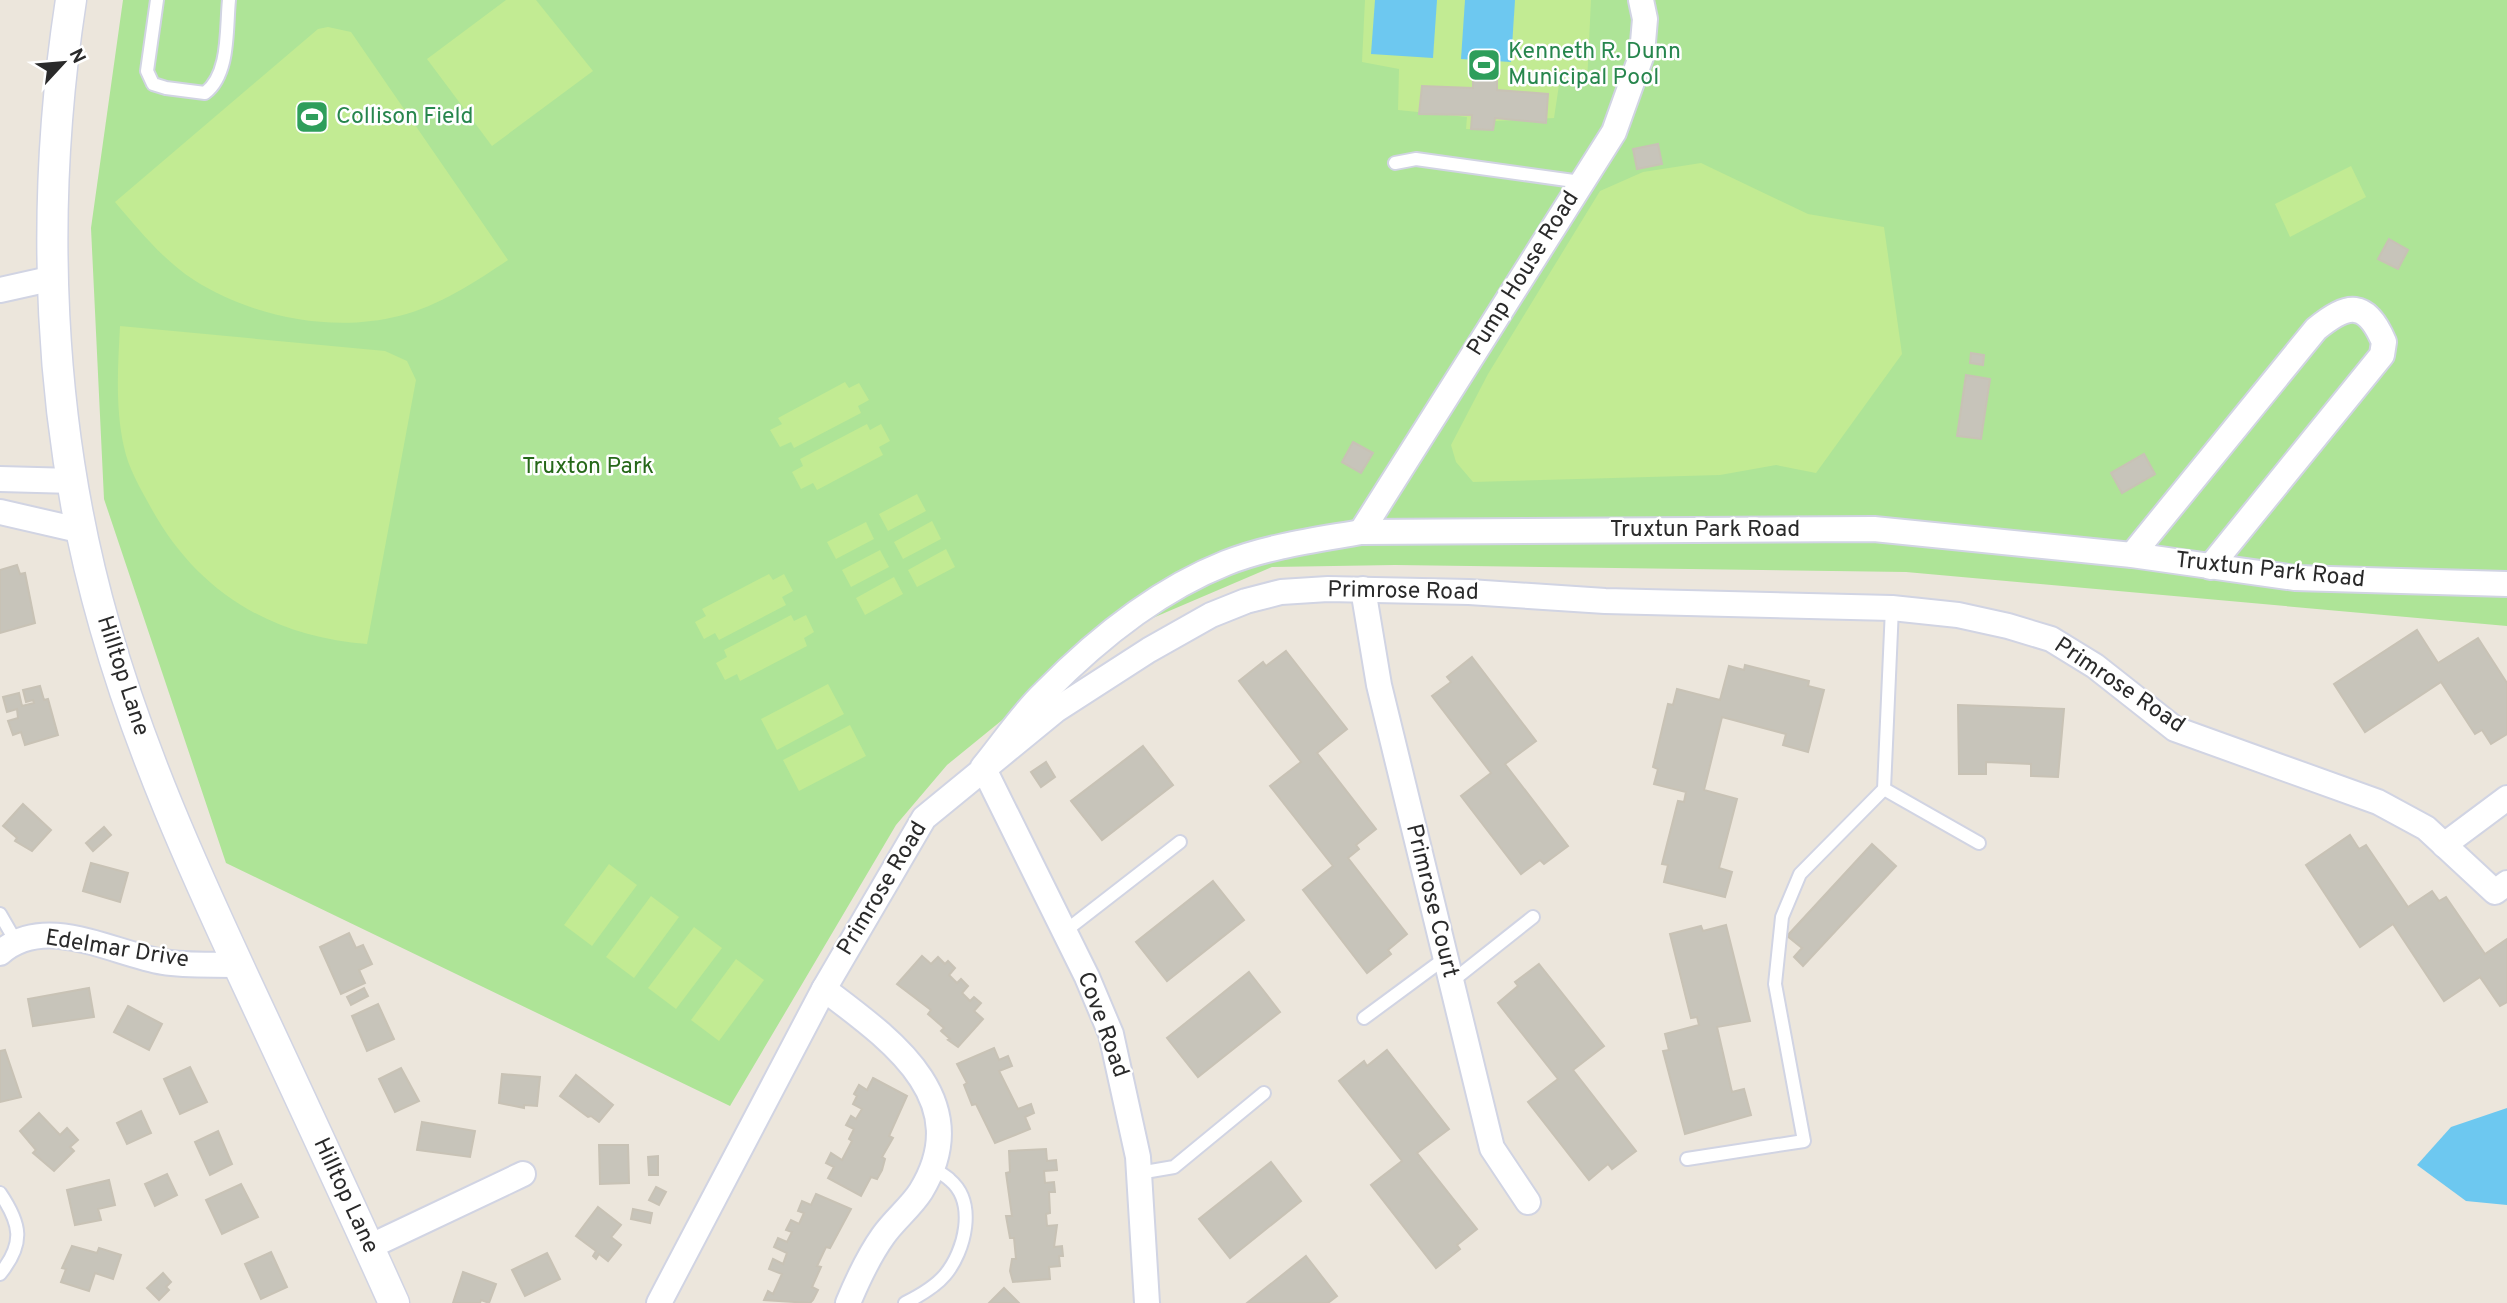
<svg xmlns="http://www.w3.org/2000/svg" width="2507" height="1303" font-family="Overpass,sans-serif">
<rect width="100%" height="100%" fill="#ece6dc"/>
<polygon fill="#aee497" points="123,0 2507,0 2507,626 1906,572 1395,565 1272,567 1141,623 1017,708 947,765 896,825 730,1106 226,863 104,499 91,228"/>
<g fill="#c2eb93">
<polygon points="506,0 536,0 593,71 492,146 427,59"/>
<polygon points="1365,0 1591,0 1587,84 1559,85 1554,118 1494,121 1493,130 1466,129 1467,117 1398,110 1399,69 1362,62"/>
<path d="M328,27L351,32L508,260C475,282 439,306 399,316C332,333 252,317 194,280C163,260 139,230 115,202L318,29Z"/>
<polygon points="1701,163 1808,214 1884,227 1902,354 1816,473 1776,465 1720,475 1473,482 1456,462 1451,445 1488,374 1600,191 1643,172"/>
<polygon points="2351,166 2366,197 2290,237 2275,204"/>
<path d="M120,326L385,351L407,361L416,380L367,644C271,637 196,591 150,506C140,488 128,467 124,447C115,407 118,366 120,326Z"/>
<polygon points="845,382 849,388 859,383 869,400 858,406 861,413 794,448 791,442 780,447 770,430 782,424 778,418"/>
<polygon points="867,424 870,430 881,424 890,441 879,447 883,455 817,490 813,483 801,489 792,472 803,466 800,459"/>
<polygon points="917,494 926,511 888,531 879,514"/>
<polygon points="932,521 941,539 903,559 894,542"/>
<polygon points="866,522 874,539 836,559 827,542"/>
<polygon points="946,549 955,567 917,587 908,570"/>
<polygon points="880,550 889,567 851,587 842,570"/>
<polygon points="769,574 773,580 784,574 793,591 782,597 786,605 719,640 715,633 704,639 695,622 706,616 702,609"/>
<polygon points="894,577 903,594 865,615 856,598"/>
<polygon points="791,615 794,621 806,615 814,632 804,638 807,646 740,681 737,674 725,680 716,663 727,657 724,650"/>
<polygon points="828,684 844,714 777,750 761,719"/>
<polygon points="850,725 866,756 799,791 783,760"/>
<polygon points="609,864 637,885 592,946 564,925"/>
<polygon points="651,896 679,917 634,978 606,957"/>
<polygon points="694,927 722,948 676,1009 648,988"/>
<polygon points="736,959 764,980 719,1041 691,1020"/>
</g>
<g fill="#6dc8f0">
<polygon points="1375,0 1437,0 1433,58 1371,54"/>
<polygon points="1465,0 1515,0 1511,62 1461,59"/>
<polygon points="2507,1108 2507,1205 2466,1201 2417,1165 2451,1127"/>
</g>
<g fill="#c7c4ba" stroke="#c8c2b5" stroke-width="2">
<polygon points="1473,76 1497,78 1497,90 1548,94 1546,123 1495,118 1493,130 1471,129 1472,115 1419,114 1422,86 1473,88"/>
<polygon points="1658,144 1662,164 1637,169 1633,149"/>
<polygon points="2389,239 2408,250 2398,269 2378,259"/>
<polygon points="1971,353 1984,355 1983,365 1970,363"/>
<polygon points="1966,375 1990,379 1981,439 1957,436"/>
<polygon points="1353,442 1373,453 1361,473 1342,462"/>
<polygon points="2144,454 2155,474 2122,493 2111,473"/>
<polygon points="17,565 20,574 25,573 35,623 0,633 0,570"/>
<polygon points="2417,630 2438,663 2478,638 2507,683 2507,734 2491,744 2482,730 2475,734 2441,682 2365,732 2334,684"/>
<polygon points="1286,651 1347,729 1317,753 1376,829 1356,845 1359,849 1348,858 1407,934 1388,950 1391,954 1367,973 1303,890 1333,866 1270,786 1301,762 1239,681 1263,662 1266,666"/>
<polygon points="1472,657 1536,741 1505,764 1568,846 1544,864 1540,860 1521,874 1461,796 1491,773 1432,696 1451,682 1447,677"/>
<polygon points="1745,665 1809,681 1808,686 1824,690 1808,752 1783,745 1786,734 1722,717 1704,790 1737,799 1719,868 1732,872 1725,897 1664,882 1668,865 1662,864 1678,801 1684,802 1686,792 1654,784 1658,769 1653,767 1668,704 1673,705 1677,689 1720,700 1729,666 1744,670"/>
<polygon points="40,686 44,700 48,699 58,735 25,745 21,732 13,735 8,721 18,718 17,709 7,712 3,697 19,693 22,706 34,703 33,700 26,702 23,690"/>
<polygon points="1958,705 2064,709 2058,777 2031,776 2031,764 1986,762 1986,774 1959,774"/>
<polygon points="1143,746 1173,785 1102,840 1071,801"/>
<polygon points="1046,762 1055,777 1041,787 1031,772"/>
<polygon points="23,804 51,830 32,851 15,841 17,838 3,826"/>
<polygon points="104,827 111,835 93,851 86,843"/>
<polygon points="2350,835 2359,849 2366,845 2408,907 2432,891 2439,901 2446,897 2485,954 2507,939 2507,1002 2500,1006 2480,977 2444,1001 2393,924 2360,947 2306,865"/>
<polygon points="1872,844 1896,866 1803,966 1794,957 1802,948 1787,936"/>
<polygon points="91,863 128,873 120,902 83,891"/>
<polygon points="1213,881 1244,920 1167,981 1136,942"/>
<polygon points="1726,925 1750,1021 1717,1027 1732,1092 1744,1089 1751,1115 1685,1134 1663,1051 1669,1050 1665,1034 1699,1025 1697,1017 1691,1018 1670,934 1701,926 1703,931"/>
<polygon points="349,933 356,948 363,945 372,964 359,970 365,983 341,994 320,947"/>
<polygon points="922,956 931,964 938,957 945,964 948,961 955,968 949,975 957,983 961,979 968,986 962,993 970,1001 974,997 981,1003 974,1011 983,1019 958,1047 948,1040 950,1039 941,1031 944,1028 928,1014 931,1010 897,984"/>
<polygon points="1539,964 1604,1046 1573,1070 1636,1151 1612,1169 1608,1164 1589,1180 1528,1102 1558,1079 1498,1003 1518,986 1515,982"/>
<polygon points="1249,972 1280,1012 1198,1077 1167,1038"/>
<polygon points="89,988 94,1017 33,1026 28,999"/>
<polygon points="364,988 368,996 351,1005 347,997"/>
<polygon points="378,1004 394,1039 367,1051 352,1016"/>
<polygon points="128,1006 162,1024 149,1050 114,1032"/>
<polygon points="994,1048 999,1060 1008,1056 1012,1066 999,1071 1018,1109 1031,1104 1034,1113 1025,1117 1030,1129 995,1143 976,1104 972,1105 964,1085 967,1083 957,1064"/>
<polygon points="5,1050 21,1097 0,1102 0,1051"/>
<polygon points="1387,1050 1449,1129 1417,1153 1477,1229 1457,1245 1460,1249 1436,1268 1371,1185 1402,1161 1339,1081 1364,1061 1367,1066"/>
<polygon points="190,1067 207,1102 180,1114 164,1079"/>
<polygon points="401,1068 419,1101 395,1112 379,1079"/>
<polygon points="502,1074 540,1077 537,1106 524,1105 524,1108 499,1103"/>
<polygon points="576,1075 613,1105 599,1122 591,1116 588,1117 560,1096"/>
<polygon points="873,1078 907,1096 889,1136 893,1138 882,1157 885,1159 882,1170 877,1179 871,1177 861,1196 828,1178 834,1167 826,1163 831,1153 842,1160 852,1141 849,1139 854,1129 846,1125 851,1116 856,1119 862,1109 853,1104 857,1096 854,1094 859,1085 867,1090"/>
<polygon points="141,1111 151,1133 127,1144 117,1123"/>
<polygon points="39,1113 60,1135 67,1128 78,1140 70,1147 74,1151 54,1171 33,1153 36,1150 20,1131"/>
<polygon points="422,1122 475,1131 470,1157 417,1150"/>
<polygon points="218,1131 232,1164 210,1175 195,1142"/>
<polygon points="599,1145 628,1145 629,1183 600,1184"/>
<polygon points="1046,1149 1047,1161 1056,1160 1057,1170 1044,1171 1045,1183 1054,1182 1055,1192 1049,1192 1050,1213 1046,1214 1047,1226 1057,1225 1054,1247 1062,1246 1063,1256 1059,1256 1060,1266 1049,1267 1050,1279 1013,1282 1010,1271 1012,1259 1016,1259 1014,1238 1010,1238 1006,1216 1012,1216 1006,1173 1010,1172 1009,1151"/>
<polygon points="658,1156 658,1175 649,1175 648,1157"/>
<polygon points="1271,1162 1301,1201 1230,1258 1199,1219"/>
<polygon points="167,1174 177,1195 155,1206 145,1184"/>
<polygon points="109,1180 115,1205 98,1209 101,1220 75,1225 67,1190"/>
<polygon points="241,1184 258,1217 222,1234 206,1200"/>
<polygon points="656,1187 666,1192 659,1205 649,1200"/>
<polygon points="816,1194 851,1209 830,1248 826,1247 817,1266 821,1267 812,1287 818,1290 813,1300 810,1303 764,1300 768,1291 773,1294 782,1274 769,1269 773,1259 783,1264 787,1253 774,1247 778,1238 787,1242 792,1232 786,1230 791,1220 799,1224 804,1213 798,1211 802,1201 811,1205"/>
<polygon points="598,1207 621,1225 611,1237 621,1245 608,1261 599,1254 596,1259 593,1256 596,1251 576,1236"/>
<polygon points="633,1209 652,1213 650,1223 631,1219"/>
<polygon points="72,1246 97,1253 99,1248 121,1255 113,1279 95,1273 89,1291 61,1282 66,1269 62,1268"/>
<polygon points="271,1252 287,1287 261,1299 245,1264"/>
<polygon points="547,1253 560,1279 525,1296 512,1270"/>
<polygon points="1306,1256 1337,1296 1328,1303 1247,1303"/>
<polygon points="463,1272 496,1284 489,1303 481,1300 480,1303 453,1303"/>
<polygon points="163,1273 171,1282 166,1287 169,1290 159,1300 147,1288"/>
<polygon points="1004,1288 1019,1303 989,1303"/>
</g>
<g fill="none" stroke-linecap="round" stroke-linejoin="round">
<defs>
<g id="service">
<path d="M157,0L147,71L153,84L166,88L205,93C230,74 226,29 229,0"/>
<polyline points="1395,163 1416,159 1581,182"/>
<polyline points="1884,789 1979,843"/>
<polyline points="0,914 15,940"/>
<polyline points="1064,932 1180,842"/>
<polyline points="1451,982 1533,917"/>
<polyline points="1364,1018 1444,959"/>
<polyline points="1687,1159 1804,1141 1775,984 1782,917 1800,874 1884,789 1892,608"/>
<polyline points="1139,1173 1174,1167 1264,1093"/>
<path d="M0,1193C21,1224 25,1243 0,1274"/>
<path d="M905,1303C919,1296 935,1287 945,1275C965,1251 977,1203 950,1180C945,1175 938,1172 932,1168"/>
</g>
<g id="minor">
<polyline points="0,290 54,278"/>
<polyline points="0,479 74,481"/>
<polyline points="0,512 83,531"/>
<polyline points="1361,532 1614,132 1642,54 1645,19 1641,0"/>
<path d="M2132,555L2316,329C2348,303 2366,300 2384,342L2382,355L2210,567"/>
<polyline points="1363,589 1379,685 1492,1148 1528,1202"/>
<polyline points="2444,845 2507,798"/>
<path d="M0,953C45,913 112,953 163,962C188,966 214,964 238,965"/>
<path d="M824,989C890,1039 977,1099 921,1191C911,1207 894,1220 883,1236C868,1257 858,1279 848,1303"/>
<polyline points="369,1247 523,1174"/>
<polyline points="659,1303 824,989 924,818 1056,710 1149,650 1211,615 1246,601 1281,592 1328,589 1469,592 1605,601 1892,608 1958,615 2008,626 2051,639 2095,666 2175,729 2378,802 2426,828 2495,892 2507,883"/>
<path d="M1147,1303L1138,1157L1111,1034L1087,977L983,767C1003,743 1021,715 1044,693C1095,641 1158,590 1226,563C1269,546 1316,540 1361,532L1874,529L2132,555L2295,578L2507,584"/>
</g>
<path id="tertiary" d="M71,0C39,206 47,426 105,627C140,751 193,868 247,984C297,1091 346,1196 394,1303"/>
</defs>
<use href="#service" stroke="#d1d4e3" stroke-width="16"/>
<use href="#minor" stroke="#d1d4e3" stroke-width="28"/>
<use href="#tertiary" stroke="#d1d4e3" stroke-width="33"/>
<use href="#service" stroke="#fff" stroke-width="12"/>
<use href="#minor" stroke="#fff" stroke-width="24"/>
<use href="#tertiary" stroke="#fff" stroke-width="30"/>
</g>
<defs>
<symbol id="stadium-square" viewBox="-11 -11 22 22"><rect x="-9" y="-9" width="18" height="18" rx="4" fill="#2e9e5b" stroke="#fff"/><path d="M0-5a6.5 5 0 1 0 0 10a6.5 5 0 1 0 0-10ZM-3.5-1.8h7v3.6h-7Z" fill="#fff"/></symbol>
</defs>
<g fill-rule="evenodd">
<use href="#stadium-square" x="1465" y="46" width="38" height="38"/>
<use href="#stadium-square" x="293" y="98" width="38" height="38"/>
</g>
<g text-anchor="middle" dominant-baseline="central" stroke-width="5" stroke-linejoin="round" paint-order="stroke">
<g font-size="23" fill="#27864d" stroke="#fff" text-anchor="start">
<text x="1508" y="52">Kenneth R. Dunn<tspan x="1508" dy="26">Municipal Pool</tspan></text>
<text x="336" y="117">Collison Field</text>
</g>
<g font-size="23" fill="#2a2a2a" stroke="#fff">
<text transform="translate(1524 274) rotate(-58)">Pump House Road</text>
<text x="1705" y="530">Truxtun Park Road</text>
<text transform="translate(2270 571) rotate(6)">Truxtun Park Road</text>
<text transform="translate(1403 592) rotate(1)">Primrose Road</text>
<text transform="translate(122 676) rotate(72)">Hilltop Lane</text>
<text transform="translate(2119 686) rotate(34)">Primrose Road</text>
<text transform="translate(883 889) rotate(-59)">Primrose Road</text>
<text transform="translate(1431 901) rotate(76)">Primrose Court</text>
<text transform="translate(117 950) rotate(9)">Edelmar Drive</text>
<text transform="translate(1102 1025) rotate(70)">Cove Road</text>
<text transform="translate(345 1196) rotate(65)">Hilltop Lane</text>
</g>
<g font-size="23" fill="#266819" stroke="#fff">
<text x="588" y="467">Truxton Park</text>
</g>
</g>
<g transform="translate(63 63) rotate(64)" stroke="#ffffff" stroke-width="5" paint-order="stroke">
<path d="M0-5L12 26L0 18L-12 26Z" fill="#2a2a2a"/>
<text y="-10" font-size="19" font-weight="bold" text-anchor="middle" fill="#2a2a2a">N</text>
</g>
</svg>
